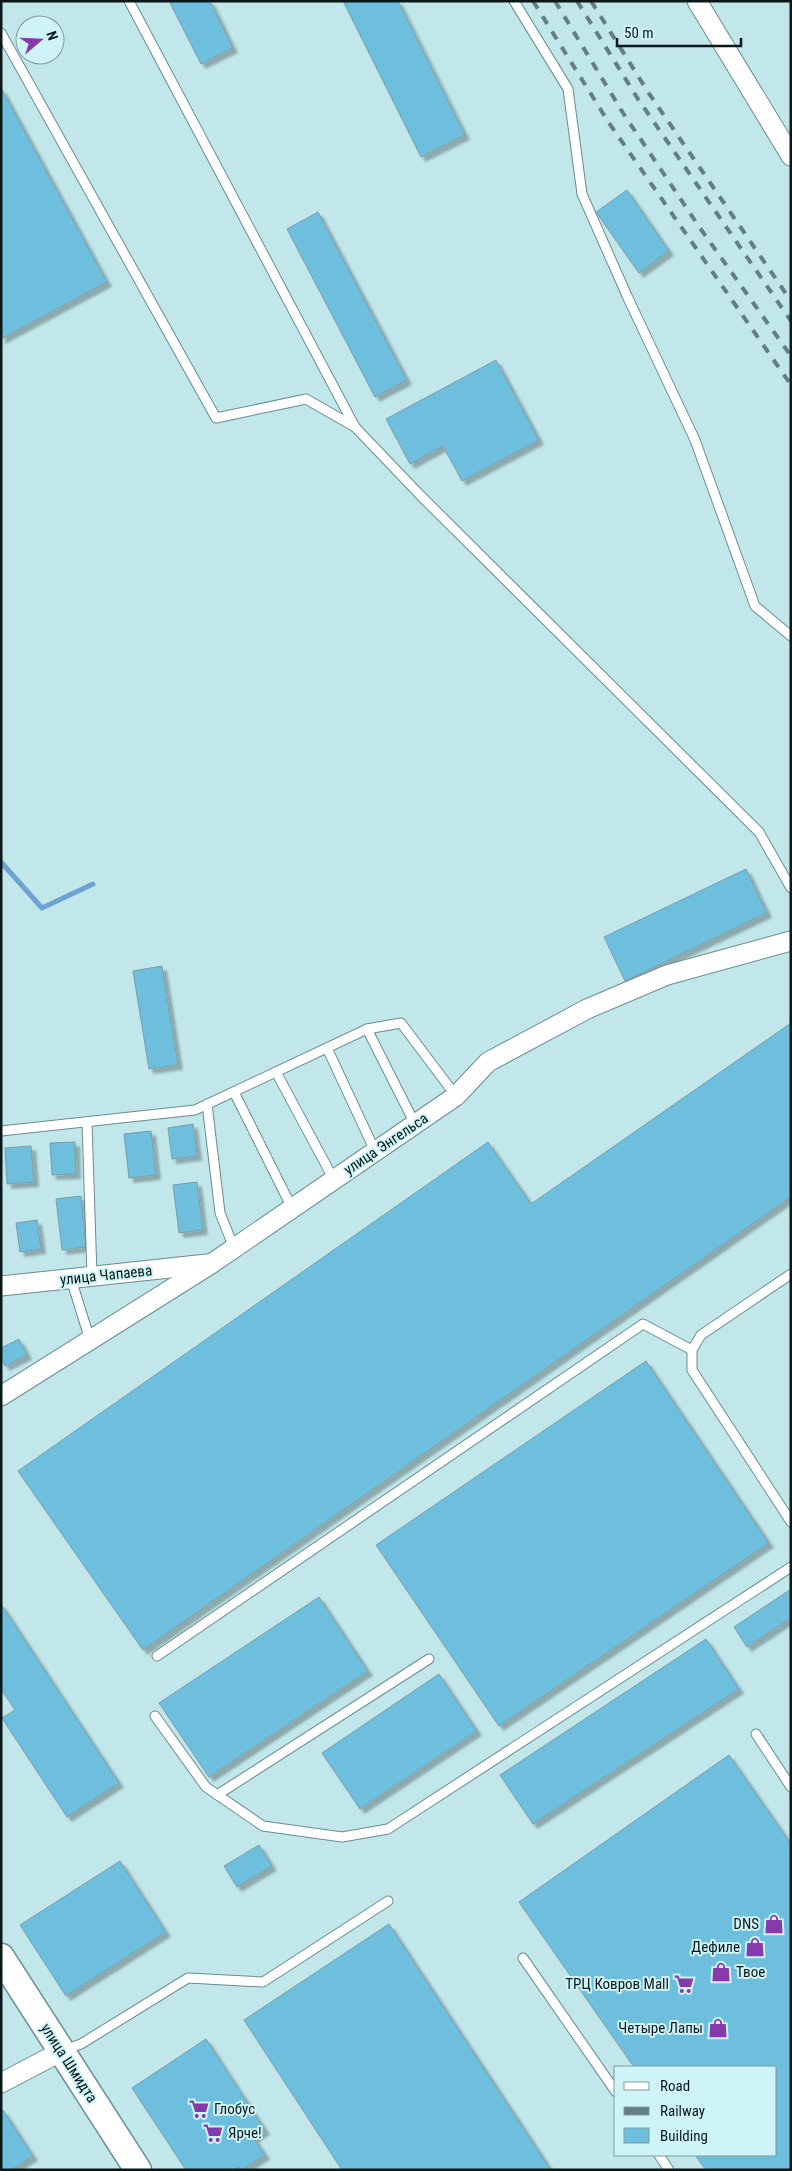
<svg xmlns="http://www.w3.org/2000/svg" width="792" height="2171" font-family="'Roboto Condensed',sans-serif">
<defs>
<filter id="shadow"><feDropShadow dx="4.5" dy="4.5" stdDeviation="1" flood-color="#0004"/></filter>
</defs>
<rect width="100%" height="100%" fill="#c1e7ea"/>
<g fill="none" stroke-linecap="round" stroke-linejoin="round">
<polyline stroke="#6ca3d2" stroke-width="5" points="1,862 42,908 93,884"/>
</g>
<g fill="#6dbfdd" stroke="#7c9ca9" filter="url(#shadow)">
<polygon points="169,1 210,1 233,48 201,64"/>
<polygon points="343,1 398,1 465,135 421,157"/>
<polygon points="1,88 107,282 1,339"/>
<polygon points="627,190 669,251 639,273 596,212"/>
<polygon points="318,212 407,380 375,397 287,229"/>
<polygon points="496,360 539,440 462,481 443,446 410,464 386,419"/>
<polygon points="746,869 767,913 625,981 604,937"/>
<polygon points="162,966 178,1065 149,1069 133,971"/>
<polygon points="791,1023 791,1197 143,1650 18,1471 488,1142 531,1204"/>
<polygon points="193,1124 197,1156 172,1159 168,1128"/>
<polygon points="151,1131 156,1175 129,1178 124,1134"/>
<polygon points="75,1142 76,1174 52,1175 50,1143"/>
<polygon points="31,1146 34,1182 7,1184 5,1148"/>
<polygon points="197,1182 203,1230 179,1233 173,1185"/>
<polygon points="81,1196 86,1247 62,1250 56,1199"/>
<polygon points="37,1220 41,1249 20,1252 16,1223"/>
<polygon points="19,1339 27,1355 5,1366 1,1358 1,1348"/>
<polygon points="646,1361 769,1543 499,1726 376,1545"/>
<polygon points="791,1589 791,1618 747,1647 734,1627"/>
<polygon points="319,1597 368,1671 209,1777 159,1703"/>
<polygon points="1,1604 119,1783 67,1817 2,1718 15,1710 1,1689"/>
<polygon points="706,1639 739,1689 533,1824 500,1775"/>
<polygon points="439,1674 477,1731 360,1809 322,1753"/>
<polygon points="729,1755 791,1844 791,2170 706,2170 695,2155 776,2155 776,2067 634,2067 519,1902"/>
<polygon points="259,1845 272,1866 237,1887 224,1866"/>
<polygon points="120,1861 166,1932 66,1996 20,1925"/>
<polygon points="389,1924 551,2170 342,2170 244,2020"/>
<polygon points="206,2039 265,2130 254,2138 265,2155 242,2170 239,2167 234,2170 186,2170 132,2088"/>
<polygon points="3,2110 33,2156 11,2170 1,2170 1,2112"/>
</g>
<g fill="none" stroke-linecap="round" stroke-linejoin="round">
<defs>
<g id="lane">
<polyline points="129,1 355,427 421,496 759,832 791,888"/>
<polyline points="514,1 568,89 582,194 628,298 695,440 755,606 791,636"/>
<polyline points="1,33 216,418 306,399 355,427"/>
<polyline points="367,1029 415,1124"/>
<polyline points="327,1048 375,1151"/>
<polyline points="276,1072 334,1180"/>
<polyline points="234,1092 292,1208"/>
<polyline points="207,1104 220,1213 234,1248"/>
<polyline points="87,1122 92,1276"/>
<polyline points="1,1131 195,1110 367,1029 401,1023 456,1096"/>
<polyline points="791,1274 701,1335 692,1350 692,1370 791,1522"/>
<polyline points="71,1279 90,1340"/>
<polyline points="157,1656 643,1324 692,1350"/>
<polyline points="155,1716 206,1787 263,1826 342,1837 388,1829 791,1567"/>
<polyline points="756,1734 791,1787"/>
<polyline points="217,1795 429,1659"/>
<polyline points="523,1958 616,2092"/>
<polyline points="64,2050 81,2044 188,1978 263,1982 388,1901"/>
<polyline points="659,2155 669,2170"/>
</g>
<g id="street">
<polyline points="697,1 791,156"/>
<polyline points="1,1286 207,1264"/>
<polyline points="1,1396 211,1264 456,1096 488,1062 587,1009 667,975 791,941"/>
<polyline points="1,2083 62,2051"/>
</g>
<polyline id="secondary" points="1,1957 138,2170"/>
</defs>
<use href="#lane" stroke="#698d90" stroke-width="11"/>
<use href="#street" stroke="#698d90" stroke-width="21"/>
<use href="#secondary" stroke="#698d90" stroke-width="29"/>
<use href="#lane" stroke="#fff" stroke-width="9"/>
<use href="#street" stroke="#fff" stroke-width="19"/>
<use href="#secondary" stroke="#fff" stroke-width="26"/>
<g stroke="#657f81" stroke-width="4" stroke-dasharray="9 9" stroke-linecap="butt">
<polyline points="533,1 609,123 791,385"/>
<polyline points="555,1 623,113 700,228 791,356"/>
<polyline points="577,1 638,99 791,321"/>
<polyline points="591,1 648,92 791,301"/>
</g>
</g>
<defs>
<symbol id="shop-bare" viewBox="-9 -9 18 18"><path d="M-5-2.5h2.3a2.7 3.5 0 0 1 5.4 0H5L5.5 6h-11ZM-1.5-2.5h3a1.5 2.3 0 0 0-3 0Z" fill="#863aac" stroke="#cef4f7" stroke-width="2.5" paint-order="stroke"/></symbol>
<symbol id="supermarket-bare" viewBox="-9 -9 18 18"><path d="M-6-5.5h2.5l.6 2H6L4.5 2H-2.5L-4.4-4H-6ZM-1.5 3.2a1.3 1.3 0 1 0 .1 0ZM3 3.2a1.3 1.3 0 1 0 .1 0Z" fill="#863aac" stroke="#cef4f7" stroke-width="2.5" paint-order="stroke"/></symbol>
</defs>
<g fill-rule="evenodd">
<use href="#shop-bare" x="760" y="1910" width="28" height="28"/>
<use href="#shop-bare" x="741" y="1933" width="28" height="28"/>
<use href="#shop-bare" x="707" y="1958" width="28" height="28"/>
<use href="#supermarket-bare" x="670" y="1970" width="28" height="28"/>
<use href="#shop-bare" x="704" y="2014" width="28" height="28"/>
<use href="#supermarket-bare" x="185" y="2095" width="28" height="28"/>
<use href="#supermarket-bare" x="199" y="2119" width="28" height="28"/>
</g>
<g text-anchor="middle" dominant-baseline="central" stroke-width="4" stroke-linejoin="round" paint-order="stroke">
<g font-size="15" fill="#0a1819" stroke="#cef4f7">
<text transform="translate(386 1144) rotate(-34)">улица Энгельса</text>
<text transform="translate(106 1275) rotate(-6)">улица Чапаева</text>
<text transform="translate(69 2063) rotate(57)">улица Шмидта</text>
</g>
<g font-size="15" fill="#0a1819" stroke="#cef4f7" text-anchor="end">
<text x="759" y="1924">DNS</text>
<text x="740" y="1947">Дефиле</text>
<text x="736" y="1972" text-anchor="start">Твое</text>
<text x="669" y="1984">ТРЦ Ковров Mall</text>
<text x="703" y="2028">Четыре Лапы</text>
<text x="214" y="2109" text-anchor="start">Глобус</text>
<text x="228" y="2133" text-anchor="start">Ярче!</text>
</g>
</g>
<rect width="792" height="2171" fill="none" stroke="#0a1819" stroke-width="5"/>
<rect x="614" y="2066" width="162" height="90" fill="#cef4f7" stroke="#809c9e"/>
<rect x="624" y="2082" width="25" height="8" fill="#ffffff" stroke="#809c9e"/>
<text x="660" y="2091" font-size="15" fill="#0a1819">Road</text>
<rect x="624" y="2107" width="25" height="8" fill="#657f81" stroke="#809c9e"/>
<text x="660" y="2116" font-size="15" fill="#0a1819">Railway</text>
<rect x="624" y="2128" width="25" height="15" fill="#6dbfdd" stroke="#809c9e"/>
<text x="660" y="2141" font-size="15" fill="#0a1819">Building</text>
<g transform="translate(40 40) rotate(71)"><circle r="24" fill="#cef4f7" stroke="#809c9e"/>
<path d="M0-4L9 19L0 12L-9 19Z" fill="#863aac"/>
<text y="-8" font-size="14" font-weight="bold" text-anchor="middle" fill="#0a1819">N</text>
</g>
<path d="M617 38v8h124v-8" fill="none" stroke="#0a1819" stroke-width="2.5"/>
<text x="624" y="38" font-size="15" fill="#0a1819" stroke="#cef4f7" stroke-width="4" paint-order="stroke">50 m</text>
</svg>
